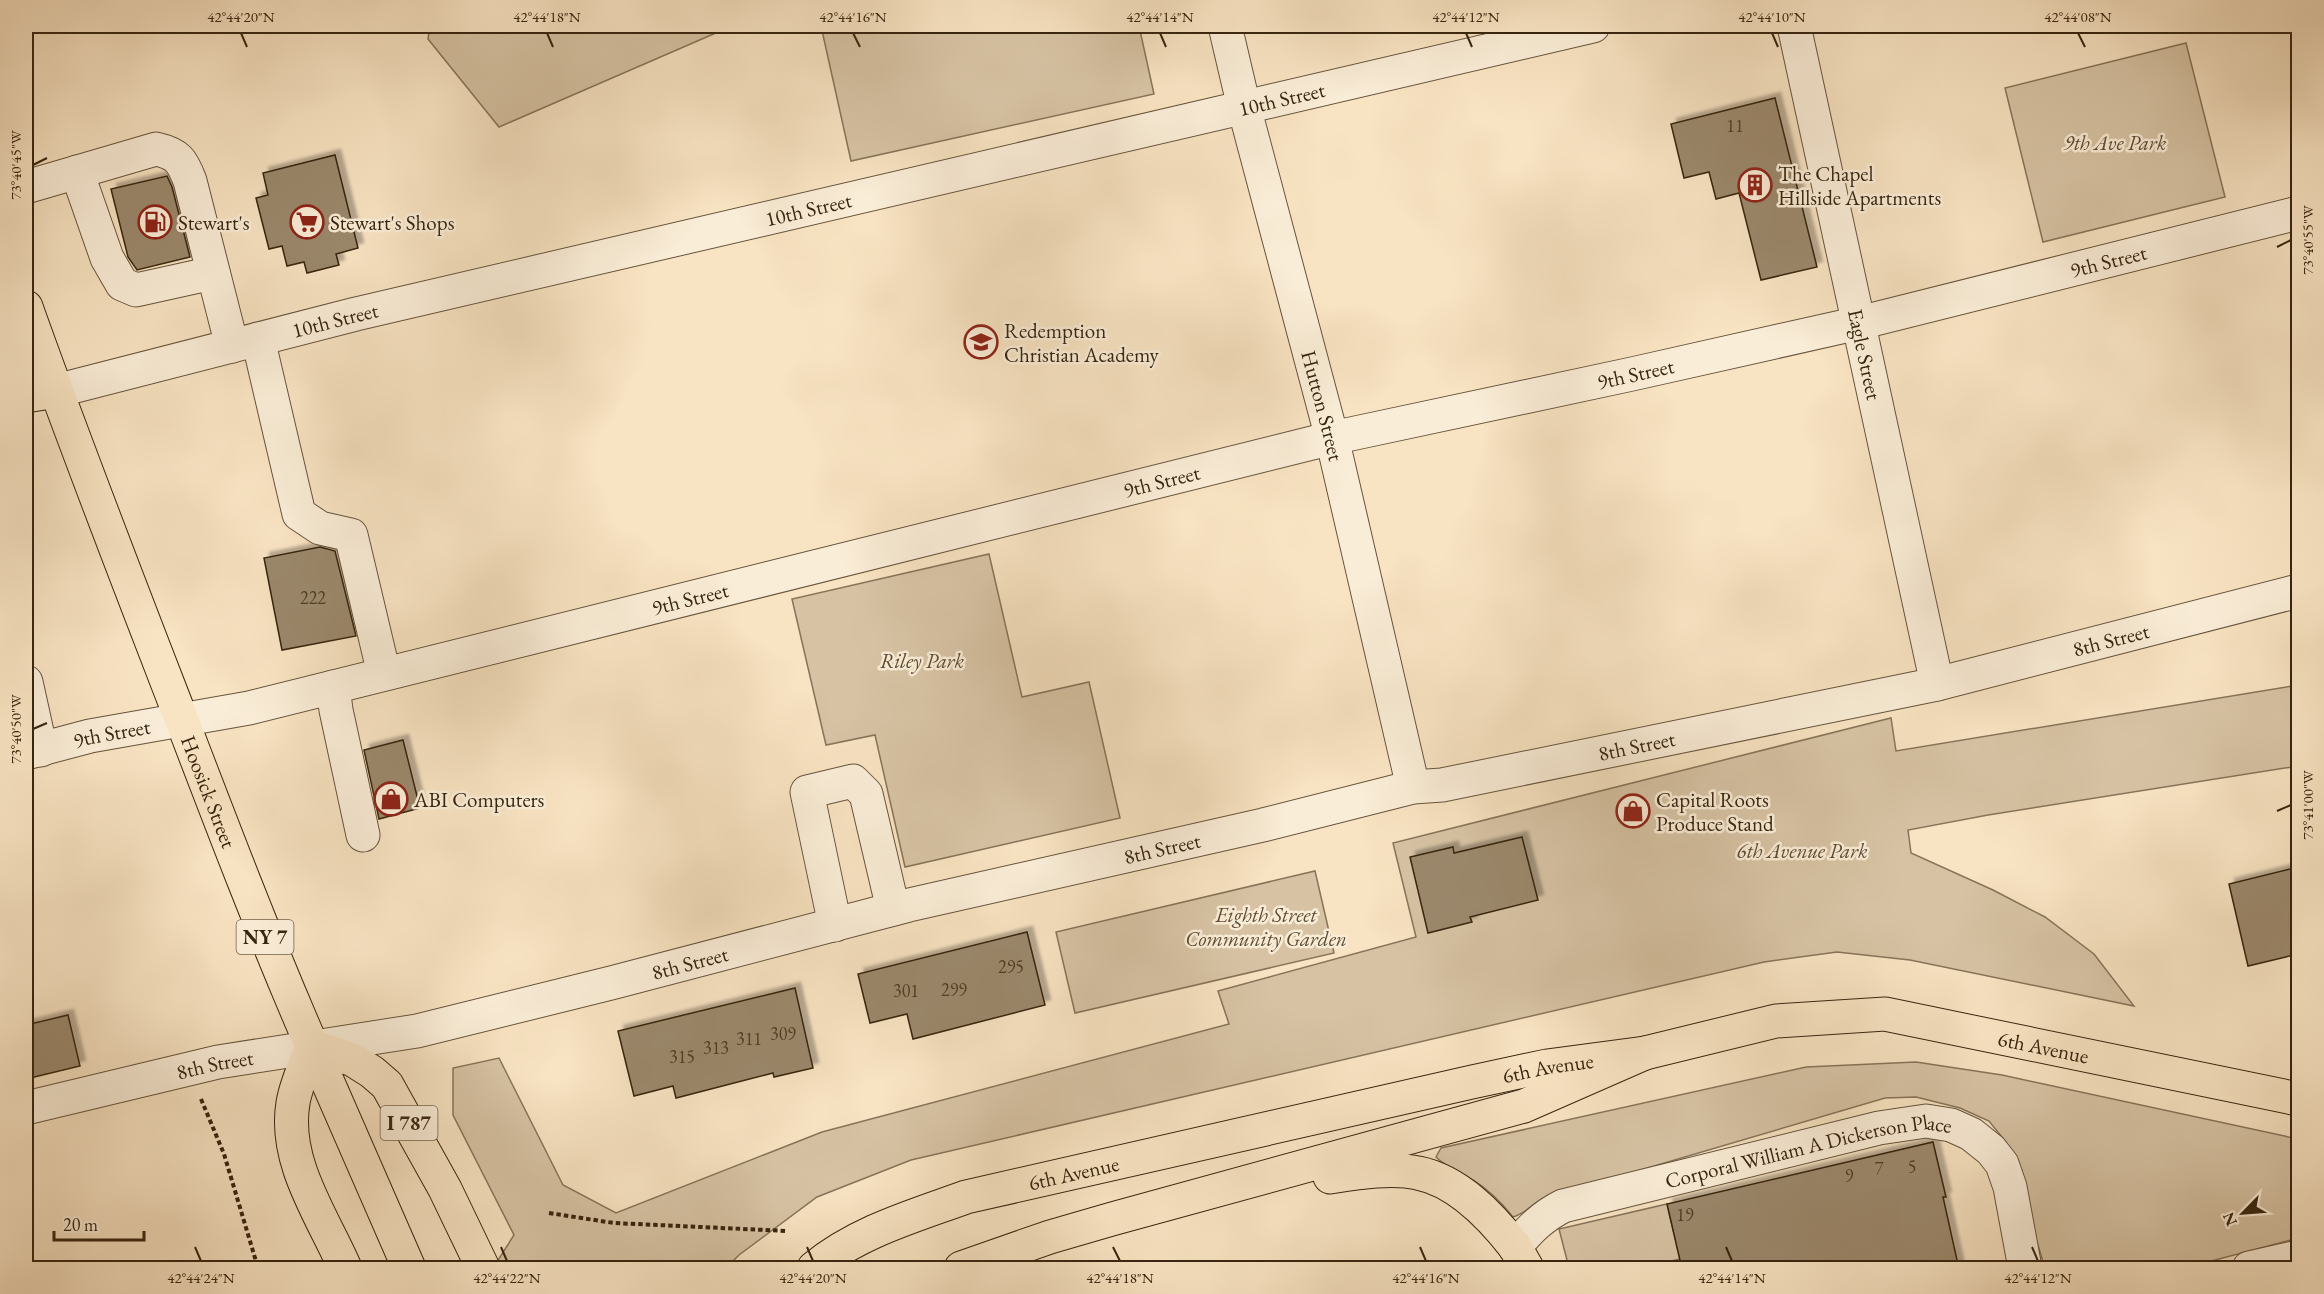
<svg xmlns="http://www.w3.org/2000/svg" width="2324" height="1294" font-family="'EB Garamond',serif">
<defs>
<filter id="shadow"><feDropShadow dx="5.5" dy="-5.5" stdDeviation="1.5" flood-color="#0004"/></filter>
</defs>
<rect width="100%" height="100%" fill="#f8e3c2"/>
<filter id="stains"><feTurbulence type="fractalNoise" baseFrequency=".00333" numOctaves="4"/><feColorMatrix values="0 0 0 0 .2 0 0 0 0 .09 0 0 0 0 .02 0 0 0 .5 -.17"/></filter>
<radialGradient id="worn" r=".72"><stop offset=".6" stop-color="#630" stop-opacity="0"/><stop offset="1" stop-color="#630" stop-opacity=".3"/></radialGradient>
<g fill="#d7c3a4" stroke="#87745a" stroke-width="1.5">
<polygon points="430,26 742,26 725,29 499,127 428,39"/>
<polygon points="821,26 1139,26 1154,94 851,161"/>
<polygon points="2186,43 2225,197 2043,242 2005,88"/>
<polygon points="989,554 1022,697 1089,682 1120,818 905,867 875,735 826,745 792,599"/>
<polygon points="2298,685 2298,766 1988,815 1908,830 1911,853 1993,890 2045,917 2094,954 2134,1006 1910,960 1837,952 1764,962 911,1160 817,1197 739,1255 726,1268 493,1268 514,1235 453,1115 453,1068 499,1058 563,1185 616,1213 822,1132 1229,1024 1218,991 1416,937 1393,843 1891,718 1896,751"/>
<polygon points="1315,871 1334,953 1075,1013 1056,932"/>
<path d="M1916,1062L2002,1075L2298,1139V1238L2185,1268H2154L2151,1262L2122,1268H2045L2006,1142L1989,1121L1960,1108L1916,1097L1885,1098L1542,1199C1531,1205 1525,1214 1513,1217C1501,1202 1489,1190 1473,1180C1460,1172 1447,1168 1436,1157L1441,1148L1806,1067Z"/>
<polygon points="1667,1204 1680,1259 1657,1264 1657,1268 1569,1268 1559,1229"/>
</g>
<g fill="#9b886c" stroke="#37250f" stroke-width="1.5" filter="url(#shadow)">
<polygon points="1775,98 1817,267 1761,280 1739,193 1716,199 1709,172 1684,178 1671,124"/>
<polygon points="335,155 358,248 336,254 339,265 307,273 304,262 287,266 282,246 269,249 256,198 268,195 263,173"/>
<polygon points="167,176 172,187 190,257 137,270 128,257 111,189"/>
<polygon points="320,547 335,551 356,636 282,650 264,558"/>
<polygon points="403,740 420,808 379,819 364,750"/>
<polygon points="1522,837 1538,900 1470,917 1472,922 1428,933 1410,857 1453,847 1454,853"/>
<polygon points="2298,867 2298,954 2248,966 2229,884"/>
<polygon points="1027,932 1045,1005 913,1039 907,1014 870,1023 858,974"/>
<polygon points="795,988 813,1068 774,1077 773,1073 676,1098 673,1086 634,1096 618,1031"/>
<polygon points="68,1015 80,1066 26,1079 26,1025"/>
<polygon points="1933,1142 1946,1197 1943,1197 1959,1269 1682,1269 1667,1204"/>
</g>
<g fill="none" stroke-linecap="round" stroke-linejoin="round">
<defs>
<g id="minor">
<path id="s1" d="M1225,26L1244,107L1332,438L1413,787"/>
<path id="s2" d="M1794,26L1937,684"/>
<polyline points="77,172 107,258 122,284 136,290 213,273"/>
<path d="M26,187L156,149C178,154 182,160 190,181L232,346"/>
<polyline points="258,339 299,514 320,528 351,535 384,674"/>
<path id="s3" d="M56,391L356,314L1593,26"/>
<polyline points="26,682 41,750"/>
<polyline points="333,687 336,710 363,835"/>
<path id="s4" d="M26,753L90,736L249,708L1332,438L1632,374L1859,323L2298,213"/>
<polyline points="835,925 807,792 853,781 866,794 893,909"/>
<path id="s5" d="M26,1108L218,1062L417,1031L611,983L909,905L1263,825L1413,787L1442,785L1937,684L2298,591"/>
<path id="s6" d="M1515,1247C1530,1229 1543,1216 1563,1206L1879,1128L1926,1121L1951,1125L1971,1134L1991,1150L2002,1164L2010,1187L2025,1268"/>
<polyline points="2249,1268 2298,1257"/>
</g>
<g id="major">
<polyline points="26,396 56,391"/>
<polyline points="312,1046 409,1268"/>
<polyline points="1515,1247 1527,1268"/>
<path id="s7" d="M814,1268C857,1232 914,1216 966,1197L1472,1082L1547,1066L1645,1053L1776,1021L1885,1014L2298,1099"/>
</g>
<g id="highway">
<path id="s8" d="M26,307C75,445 128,581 181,718C223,828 265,938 312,1046"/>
<polyline points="312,1046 353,1060 372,1072 387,1085 445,1189 483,1268"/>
<path d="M312,1046C306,1064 296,1084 293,1103C283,1162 323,1217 345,1268"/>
<path d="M1330,1177C1356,1173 1392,1167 1418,1173C1458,1181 1491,1216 1515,1247"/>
<polyline points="961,1268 1050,1237 1112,1219 1524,1106 1645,1053"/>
</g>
</defs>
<use href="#minor" stroke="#67543c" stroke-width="35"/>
<use href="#major" stroke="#37250f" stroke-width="35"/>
<use href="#highway" stroke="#37250f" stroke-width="35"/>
<g stroke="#37250f" stroke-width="4" stroke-dasharray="4.5 3" stroke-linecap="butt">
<polyline points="201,1099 224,1154 258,1268"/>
<polyline points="549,1213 614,1223 787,1231"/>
</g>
<use href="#minor" stroke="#faedd7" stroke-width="33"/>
<use href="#major" stroke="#f8e3c2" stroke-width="33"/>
<use href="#highway" stroke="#f8e3c2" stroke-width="33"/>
</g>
<path fill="none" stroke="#37250f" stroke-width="2" d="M241,33L247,47M547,33L553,47M853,33L860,47M1160,33L1166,47M1466,33L1472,47M1772,33L1778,47M2078,33L2085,47M33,165L47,158M2277,247L2291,240M33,729L47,723M2277,811L2291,805M195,1247L201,1261M501,1247L507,1261M807,1247L813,1261M1113,1247L1120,1261M1420,1247L1426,1261M1726,1247L1732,1261M2032,1247L2038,1261"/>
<defs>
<symbol id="building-ring" viewBox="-11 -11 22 22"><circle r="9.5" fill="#faedd7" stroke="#8f2418" stroke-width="1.5"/><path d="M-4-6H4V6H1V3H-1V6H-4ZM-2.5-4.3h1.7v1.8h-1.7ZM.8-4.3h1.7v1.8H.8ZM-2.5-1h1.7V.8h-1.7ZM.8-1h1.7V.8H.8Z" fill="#8f2418"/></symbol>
<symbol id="fuel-ring" viewBox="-11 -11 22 22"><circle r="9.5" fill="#faedd7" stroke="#8f2418" stroke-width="1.5"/><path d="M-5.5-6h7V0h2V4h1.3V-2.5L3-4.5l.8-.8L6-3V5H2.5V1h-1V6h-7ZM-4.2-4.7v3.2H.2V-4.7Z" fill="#8f2418"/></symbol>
<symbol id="supermarket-ring" viewBox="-11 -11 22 22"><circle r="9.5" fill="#faedd7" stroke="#8f2418" stroke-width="1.5"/><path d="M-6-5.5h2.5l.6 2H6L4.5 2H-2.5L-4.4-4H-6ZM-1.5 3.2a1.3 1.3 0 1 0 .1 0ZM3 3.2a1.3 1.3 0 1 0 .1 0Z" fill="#8f2418"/></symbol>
<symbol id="school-ring" viewBox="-11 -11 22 22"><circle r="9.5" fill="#faedd7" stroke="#8f2418" stroke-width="1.5"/><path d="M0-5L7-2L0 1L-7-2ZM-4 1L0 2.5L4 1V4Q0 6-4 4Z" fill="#8f2418"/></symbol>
<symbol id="shop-ring" viewBox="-11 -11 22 22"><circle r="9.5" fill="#faedd7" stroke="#8f2418" stroke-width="1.5"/><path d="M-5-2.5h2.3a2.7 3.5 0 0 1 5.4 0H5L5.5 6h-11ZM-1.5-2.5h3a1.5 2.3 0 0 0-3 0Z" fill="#8f2418"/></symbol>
</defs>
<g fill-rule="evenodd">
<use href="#building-ring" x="1736" y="166" width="38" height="38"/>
<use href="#fuel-ring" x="136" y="203" width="38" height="38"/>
<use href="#supermarket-ring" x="288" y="203" width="38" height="38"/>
<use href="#school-ring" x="962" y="323" width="38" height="38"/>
<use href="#shop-ring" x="372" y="780" width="38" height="38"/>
<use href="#shop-ring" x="1614" y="792" width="38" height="38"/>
</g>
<g text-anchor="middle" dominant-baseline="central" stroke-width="5" stroke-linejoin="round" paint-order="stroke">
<g font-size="18" fill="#503e26">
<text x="1735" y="125">11</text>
<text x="313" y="597">222</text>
<text x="1011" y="966">295</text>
<text x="954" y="989">299</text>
<text x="906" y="990">301</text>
<text x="783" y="1033">309</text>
<text x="749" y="1038">311</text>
<text x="716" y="1047">313</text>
<text x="682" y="1056">315</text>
<text x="1912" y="1166">5</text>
<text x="1879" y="1168">7</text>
<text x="1849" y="1175">9</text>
<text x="1685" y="1214">19</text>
</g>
<g fill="#faedd7" stroke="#72614b" stroke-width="1.5">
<rect x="236.5" y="920" width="57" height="34" rx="4.5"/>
<rect x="380.5" y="1106" width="57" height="34" rx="4.5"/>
</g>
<g font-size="20" font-weight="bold" fill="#37250f">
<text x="265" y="937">NY 7</text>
<text x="409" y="1123">I 787</text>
</g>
<g font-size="21" fill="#37250f" stroke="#faedd7">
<text stroke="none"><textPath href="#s3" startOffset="1260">10th Street</textPath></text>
<text stroke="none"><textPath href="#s3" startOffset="774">10th Street</textPath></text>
<text stroke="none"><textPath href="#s4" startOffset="2140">9th Street</textPath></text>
<text stroke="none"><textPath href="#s3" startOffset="288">10th Street</textPath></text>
<text stroke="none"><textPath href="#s2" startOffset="336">Eagle Street</textPath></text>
<text stroke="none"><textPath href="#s4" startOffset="1654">9th Street</textPath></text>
<text stroke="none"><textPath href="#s1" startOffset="392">Hutton Street</textPath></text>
<text stroke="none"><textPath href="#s4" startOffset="1168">9th Street</textPath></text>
<text stroke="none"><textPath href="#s4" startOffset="682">9th Street</textPath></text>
<text stroke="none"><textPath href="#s5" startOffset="2138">8th Street</textPath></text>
<text stroke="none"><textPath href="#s4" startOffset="88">9th Street</textPath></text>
<text stroke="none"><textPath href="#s5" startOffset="1652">8th Street</textPath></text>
<text stroke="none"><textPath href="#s8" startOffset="518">Hoosick Street</textPath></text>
<text stroke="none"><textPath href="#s5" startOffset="1166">8th Street</textPath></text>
<text stroke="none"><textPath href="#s5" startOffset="680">8th Street</textPath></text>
<text stroke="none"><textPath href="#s7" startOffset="1269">6th Avenue</textPath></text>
<text stroke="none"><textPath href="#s5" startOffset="194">8th Street</textPath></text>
<text stroke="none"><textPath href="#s7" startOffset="765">6th Avenue</textPath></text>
<text stroke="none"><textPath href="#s6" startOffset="316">Corporal William A Dickerson Place</textPath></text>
<text stroke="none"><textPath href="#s7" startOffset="279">6th Avenue</textPath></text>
</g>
<g font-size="21" font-style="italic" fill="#5f4c34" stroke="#faedd7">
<text x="2115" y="142">9th Ave Park</text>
<text x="922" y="660">Riley Park</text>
<text x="1802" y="850">6th Avenue Park</text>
<text x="1266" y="914">Eighth Street<tspan x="1266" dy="24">Community Garden</tspan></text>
</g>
<g font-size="21" fill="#37250f" stroke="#faedd7" text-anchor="start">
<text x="1778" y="173">The Chapel<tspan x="1778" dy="24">Hillside Apartments</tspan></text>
<text x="178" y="222">Stewart's</text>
<text x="330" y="222">Stewart's Shops</text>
<text x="1004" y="330">Redemption<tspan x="1004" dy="24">Christian Academy</tspan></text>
<text x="414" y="799">ABI Computers</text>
<text x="1656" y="799">Capital Roots<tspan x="1656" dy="24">Produce Stand</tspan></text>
</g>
</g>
<rect width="2324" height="1294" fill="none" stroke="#f8e3c2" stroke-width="66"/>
<g transform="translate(2243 1213) rotate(245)" stroke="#faedd7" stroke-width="4.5" paint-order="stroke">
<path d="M0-4.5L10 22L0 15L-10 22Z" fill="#37250f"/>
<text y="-9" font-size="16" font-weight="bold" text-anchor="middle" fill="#37250f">N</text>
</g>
<path d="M54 1231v9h90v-9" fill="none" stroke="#37250f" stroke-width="3"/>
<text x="63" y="1231" font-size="18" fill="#37250f" stroke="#faedd7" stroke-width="4.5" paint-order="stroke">20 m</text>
<rect x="33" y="33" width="2258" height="1228" fill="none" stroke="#37250f" stroke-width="2"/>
<g font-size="15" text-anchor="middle" fill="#37250f">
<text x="241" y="22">42°44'20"N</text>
<text x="547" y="22">42°44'18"N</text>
<text x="853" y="22">42°44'16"N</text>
<text x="1160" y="22">42°44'14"N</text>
<text x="1466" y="22">42°44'12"N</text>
<text x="1772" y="22">42°44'10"N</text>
<text x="2078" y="22">42°44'08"N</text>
<text transform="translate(16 165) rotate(-90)" y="5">73°40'45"W</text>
<text transform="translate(2308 240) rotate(-90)" y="5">73°40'55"W</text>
<text transform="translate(16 729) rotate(-90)" y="5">73°40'50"W</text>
<text transform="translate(2308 805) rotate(-90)" y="5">73°41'00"W</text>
<text x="201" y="1283">42°44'24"N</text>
<text x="507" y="1283">42°44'22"N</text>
<text x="813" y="1283">42°44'20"N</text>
<text x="1120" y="1283">42°44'18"N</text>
<text x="1426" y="1283">42°44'16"N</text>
<text x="1732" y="1283">42°44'14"N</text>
<text x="2038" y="1283">42°44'12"N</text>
</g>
<rect width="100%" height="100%" filter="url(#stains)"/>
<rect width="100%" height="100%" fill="url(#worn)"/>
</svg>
